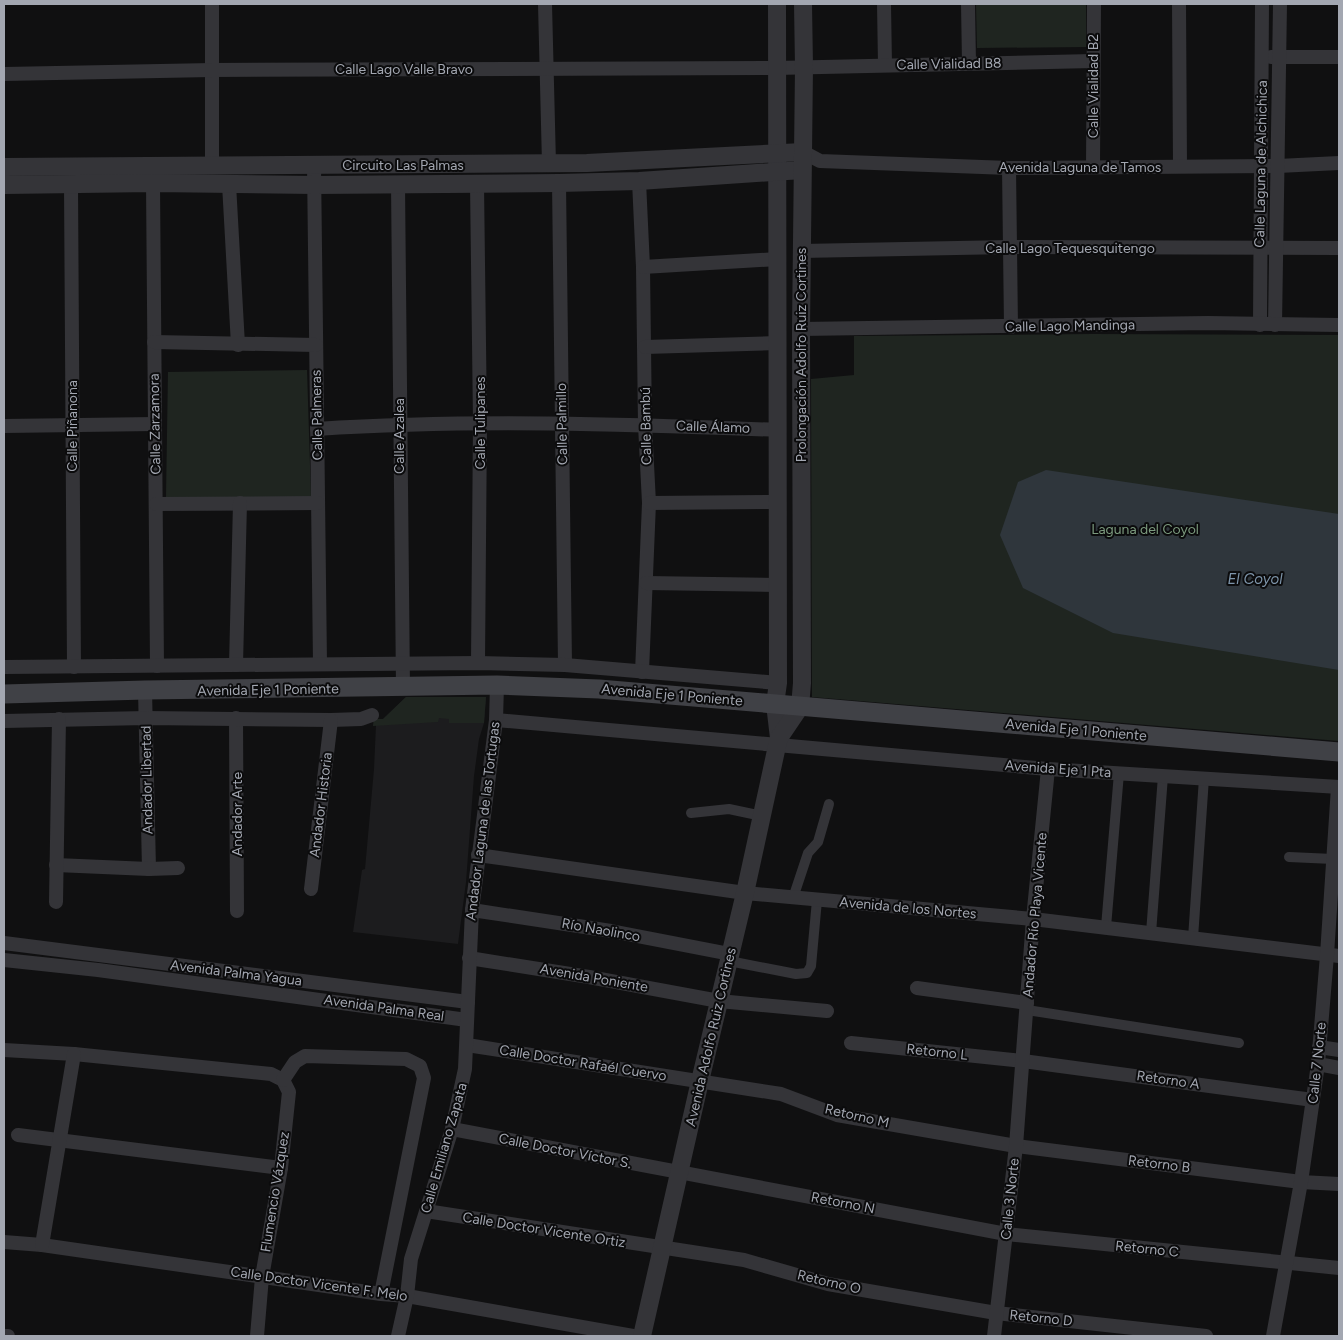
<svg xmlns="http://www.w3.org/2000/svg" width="1343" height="1340" font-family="Figtree,sans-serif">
<rect width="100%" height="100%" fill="#101011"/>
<polygon fill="#1c1c1e" points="406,697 486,697 484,723 479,739 474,776 466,882 458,944 353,932 362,870 365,869 374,769 376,725 373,726 374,719 383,719"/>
<g fill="#1f2520">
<polygon points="976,4 1086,4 1086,47 977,48"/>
<polygon points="1093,334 1339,335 1339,741 812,697 811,379 854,375 854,336"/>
<polygon points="307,370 311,498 166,497 168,372"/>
<polygon points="406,697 486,697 484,723 449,723 449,719 439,718 438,722 373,726 374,719 383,719"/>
</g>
<polygon fill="#2f363c" points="1046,470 1339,514 1339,670 1113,633 1023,588 1000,535 1018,482"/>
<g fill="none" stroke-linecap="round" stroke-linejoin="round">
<g stroke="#343438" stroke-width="10">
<polyline points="691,813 729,809 762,816"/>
<polyline points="1289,857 1333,859"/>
<polyline points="793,898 808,853 818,842 829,804"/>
<polyline points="1106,927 1119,773"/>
<polyline points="1151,933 1163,776"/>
<polyline points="1193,938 1204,778"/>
<polyline points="729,961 796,974 807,973 811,966 817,900"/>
<polyline points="1027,1010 1239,1043"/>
</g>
<g stroke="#343438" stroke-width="14">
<polyline points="212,4 212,166"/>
<polyline points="545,4 549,164"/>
<polyline points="884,4 885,65"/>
<polyline points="968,4 969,63"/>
<polyline points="1179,4 1180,166"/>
<polyline points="1271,57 1339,57"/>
<polyline points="4,74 212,70 776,68 1093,61"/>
<polyline points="803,152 820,161 1009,168 1278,166 1339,163"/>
<polyline points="314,165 320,664"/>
<polyline points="1093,167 1094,4"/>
<polyline points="1009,168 1011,327"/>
<polyline points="639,181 643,267 645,425 649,503 642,672"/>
<polyline points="153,183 157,666"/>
<polyline points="559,183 565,665"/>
<polyline points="229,184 238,345"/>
<polyline points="398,184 403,688"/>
<polyline points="477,184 480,422 478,663"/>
<polyline points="71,185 74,667"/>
<polyline points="801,251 1009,247 1339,248"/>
<polyline points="643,267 777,259"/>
<polyline points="1260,325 1262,4"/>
<polyline points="1275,325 1280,4"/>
<polyline points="801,329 1208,323 1339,325"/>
<polyline points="154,342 316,345"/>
<polyline points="645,347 777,343"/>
<polyline points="4,426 155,424"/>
<path d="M317,429C471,419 625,424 779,430"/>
<polyline points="649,503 778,502"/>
<polyline points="156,504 318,503"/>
<polyline points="646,583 778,585"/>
<polyline points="236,665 240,503"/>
<polyline points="4,667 478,663 565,665 778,683"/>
<polyline points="145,690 149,869"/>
<polyline points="236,718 237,911"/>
<polyline points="496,720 1048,769 1339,787"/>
<polyline points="4,721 146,718 331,720 361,719 372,715"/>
<polyline points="478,855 745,893 1033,919 1339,956"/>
<polyline points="56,865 149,869 178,868"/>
<polyline points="311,889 331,720"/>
<polyline points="56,902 59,719"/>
<polyline points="472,910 611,931 730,954"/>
<polyline points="4,943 468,1002"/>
<polyline points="469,958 589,977 719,1001 827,1011"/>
<polyline points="4,960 98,970 467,1020"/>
<polyline points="917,988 1027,1003"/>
<polyline points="851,1043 1023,1061 1313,1100"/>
<polyline points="467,1045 781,1094 837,1115 1016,1146 1301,1182 1339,1184"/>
<polyline points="1319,1047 1339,1050"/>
<polyline points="4,1050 74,1054 271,1074 283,1080 289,1092 281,1168 262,1277 257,1336"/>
<polyline points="1318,1064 1339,1068"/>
<polyline points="283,1080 295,1062 305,1056 406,1059 420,1066 424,1078 381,1294"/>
<polyline points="452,1129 1006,1234 1339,1268"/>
<polyline points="18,1135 281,1168"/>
<polyline points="426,1211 744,1260 828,1284 996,1313 1206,1336"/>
<polyline points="4,1242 42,1245 381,1294 407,1296 633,1336"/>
<polyline points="42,1245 74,1054"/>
<polyline points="4,1336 8,1336"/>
<polyline points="398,1336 407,1296 411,1259 452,1129 465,1069 472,910 496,720 497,685"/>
<polyline points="994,1336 1016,1146 1033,919 1048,769"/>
<polyline points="1273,1336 1301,1182 1318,1064 1327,955 1338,787"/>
</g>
<g stroke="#343438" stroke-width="18">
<polyline points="777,4 778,683 775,704 779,738"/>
<polyline points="4,167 587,163 803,152"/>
<polyline points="4,185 153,183 315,185 559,183 639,181 802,170"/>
<polyline points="642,1336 700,1081 745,893 777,746 779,738 800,707 802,683 801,329 804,67 803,4"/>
</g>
<polyline stroke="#404146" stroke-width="19" points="4,694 145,690 497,685 599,689 1339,752"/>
</g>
<g text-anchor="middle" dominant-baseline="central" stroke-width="4" stroke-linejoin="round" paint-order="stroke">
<g font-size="14" fill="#a3a7b1" stroke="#0b0b0c">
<text transform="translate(949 64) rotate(-1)">Calle Vialidad B8</text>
<text x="404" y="69">Calle Lago Valle Bravo</text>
<text transform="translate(1093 86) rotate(-90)">Calle Vialidad B2</text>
<text transform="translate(1261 164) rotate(-89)">Calle Laguna de Alchichica</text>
<text x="403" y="165">Circuito Las Palmas</text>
<text x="1080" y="167">Avenida Laguna de Tamos</text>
<text x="1070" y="248">Calle Lago Tequesquitengo</text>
<text transform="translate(1070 326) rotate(-1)">Calle Lago Mandinga</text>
<text transform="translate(801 355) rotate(-90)">Prolongación Adolfo Ruiz Cortines</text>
<text transform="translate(317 415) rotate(-91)">Calle Palmeras</text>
<text transform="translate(480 423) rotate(-90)">Calle Tulipanes</text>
<text transform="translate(155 424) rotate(-91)">Calle Zarzamora</text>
<text transform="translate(562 424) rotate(-91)">Calle Palmillo</text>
<text transform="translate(72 426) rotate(-90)">Calle Piñanona</text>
<text transform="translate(646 426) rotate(-91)">Calle Bambú</text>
<text transform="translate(713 427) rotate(2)">Calle Álamo</text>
<text transform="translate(399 436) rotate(-90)">Calle Azalea</text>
<text transform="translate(268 690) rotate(-1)">Avenida Eje 1 Poniente</text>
<text transform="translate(672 695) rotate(5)">Avenida Eje 1 Poniente</text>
<text transform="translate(1076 730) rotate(5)">Avenida Eje 1 Poniente</text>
<text transform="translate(1058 769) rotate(4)">Avenida Eje 1 Pta</text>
<text transform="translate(147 780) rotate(-91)">Andador Libertad</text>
<text transform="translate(321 805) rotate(-83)">Andador Historia</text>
<text transform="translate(237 814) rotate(-90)">Andador Arte</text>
<text transform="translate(483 821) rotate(-83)">Andador Laguna de las Tortugas</text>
<text transform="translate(908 908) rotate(5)">Avenida de los Nortes</text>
<text transform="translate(1035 915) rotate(-85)">Andador Río Playa Vicente</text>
<text transform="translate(601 930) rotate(10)">Río Naolinco</text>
<text transform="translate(236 973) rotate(7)">Avenida Palma Yagua</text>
<text transform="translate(594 978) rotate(10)">Avenida Poniente</text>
<text transform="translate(384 1008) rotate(8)">Avenida Palma Real</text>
<text transform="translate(711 1037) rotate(-77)">Avenida Adolfo Ruiz Cortines</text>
<text transform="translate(937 1052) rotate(6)">Retorno L</text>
<text transform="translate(583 1063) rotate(9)">Calle Doctor Rafaél Cuervo</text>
<text transform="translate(1317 1063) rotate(-84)">Calle 7 Norte</text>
<text transform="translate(1168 1080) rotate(8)">Retorno A</text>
<text transform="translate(857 1116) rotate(13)">Retorno M</text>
<text transform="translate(444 1148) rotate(-74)">Calle Emiliano Zapata</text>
<text transform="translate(565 1151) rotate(11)">Calle Doctor Víctor S.</text>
<text transform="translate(1159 1164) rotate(7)">Retorno B</text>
<text transform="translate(275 1192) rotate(-81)">Flumencio Vázquez</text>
<text transform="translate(1010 1199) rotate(-84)">Calle 3 Norte</text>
<text transform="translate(843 1203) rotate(11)">Retorno N</text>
<text transform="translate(544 1230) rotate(9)">Calle Doctor Vicente Ortiz</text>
<text transform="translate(1147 1249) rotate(6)">Retorno C</text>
<text transform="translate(829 1282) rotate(13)">Retorno O</text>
<text transform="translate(319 1284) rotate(8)">Calle Doctor Vicente F. Melo</text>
<text transform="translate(1041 1318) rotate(6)">Retorno D</text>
</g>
<g font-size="14" fill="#7c9a7e" stroke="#0b0b0c">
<text x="1145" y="529">Laguna del Coyol</text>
</g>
<g font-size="15" font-style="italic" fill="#7d94a9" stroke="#0b0b0c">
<text x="1255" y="579">El Coyol</text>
</g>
</g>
<rect width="1343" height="1340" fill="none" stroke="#a3a7b1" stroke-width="10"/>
</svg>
